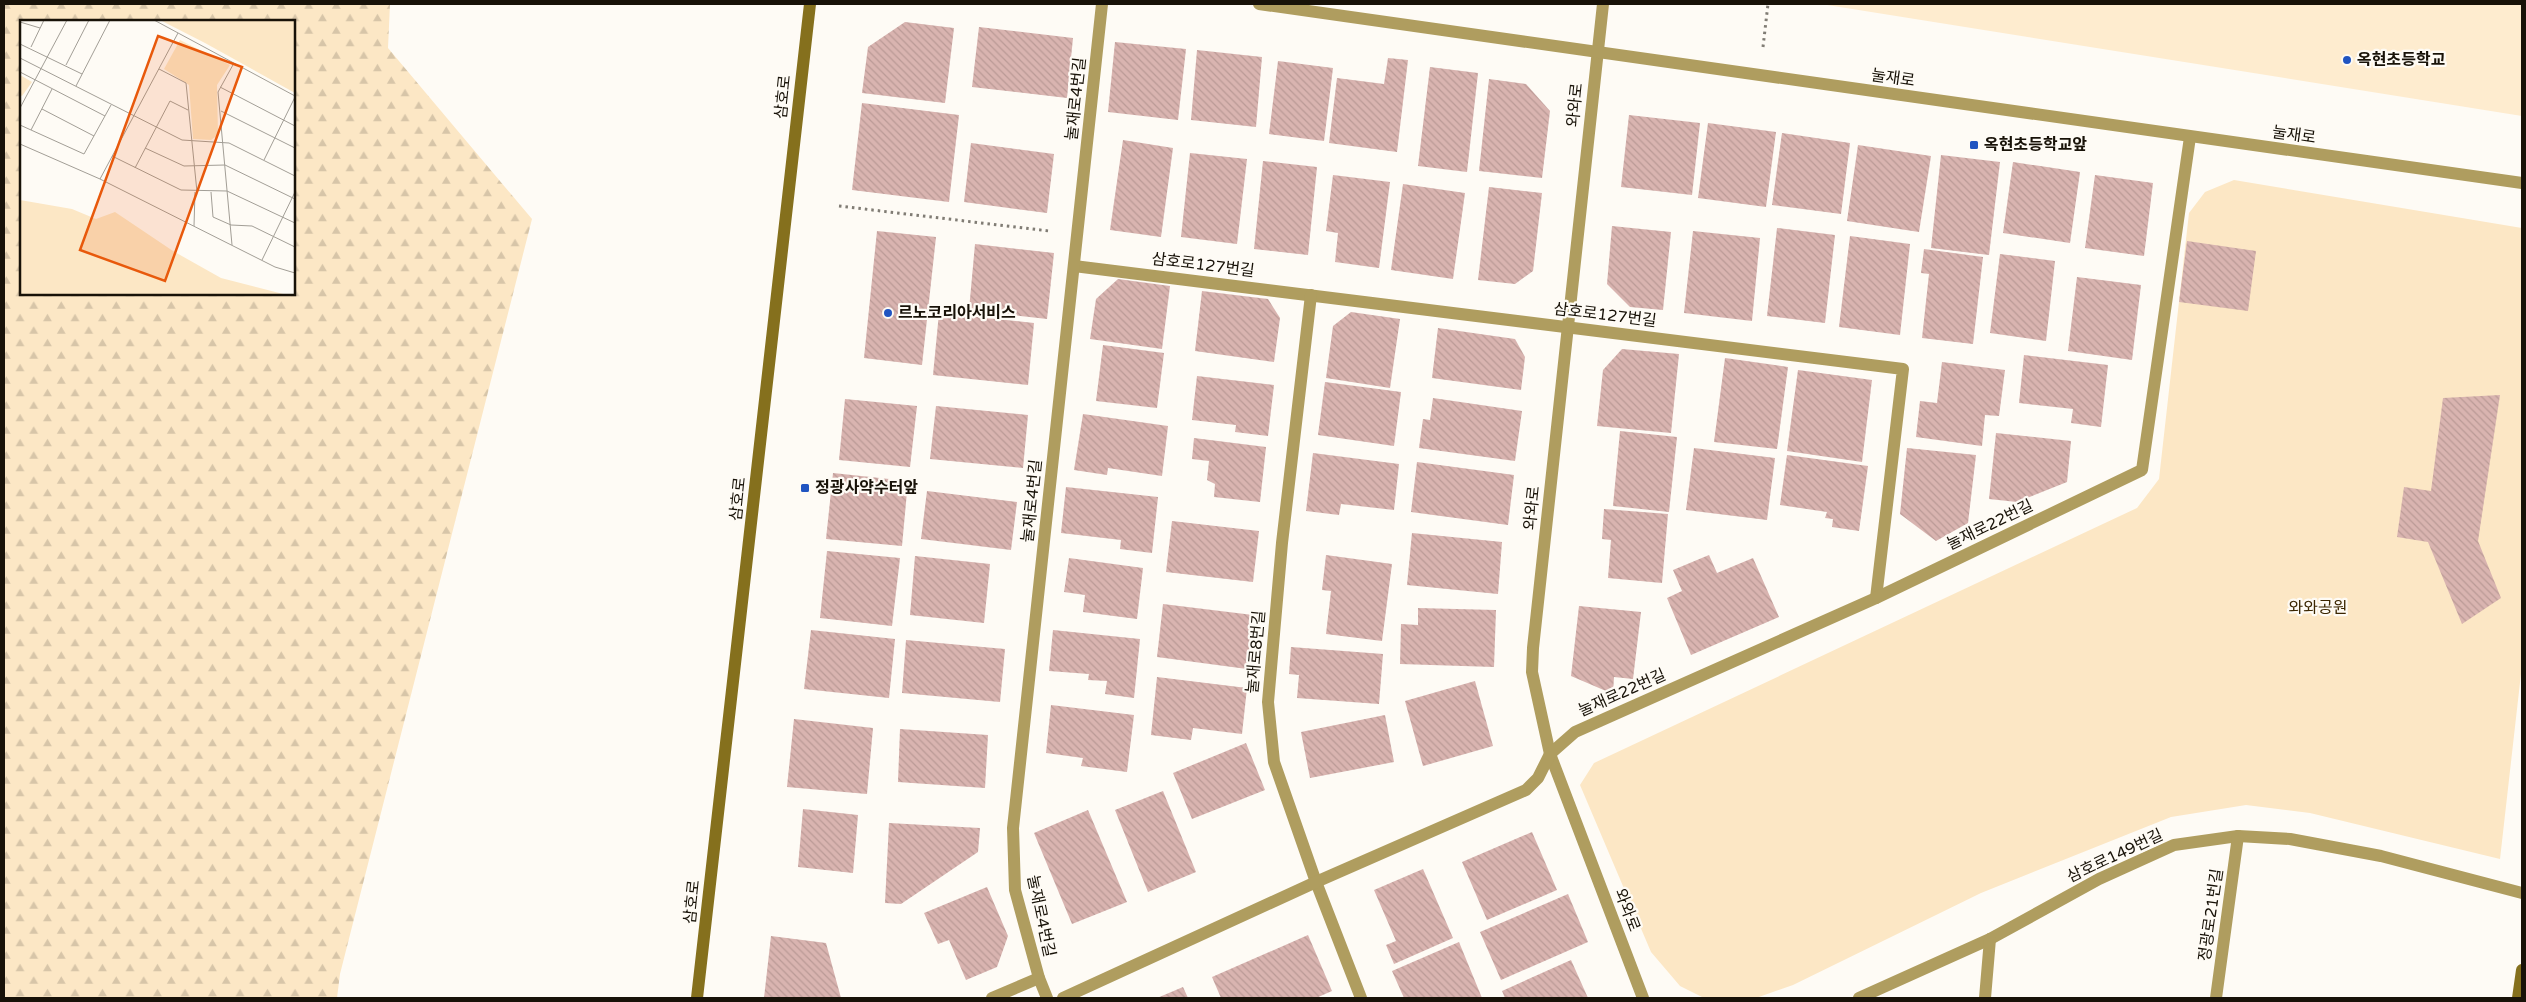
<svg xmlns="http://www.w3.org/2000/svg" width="2526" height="1002" font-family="'Varela Round','Noto Sans KR',sans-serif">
<defs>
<pattern id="forest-firs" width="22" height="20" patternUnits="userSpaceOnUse" patternTransform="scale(1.25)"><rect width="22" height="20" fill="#fce7c5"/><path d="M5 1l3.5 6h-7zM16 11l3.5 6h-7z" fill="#d7c5a8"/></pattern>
<pattern id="building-back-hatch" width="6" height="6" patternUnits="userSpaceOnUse" patternTransform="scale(1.25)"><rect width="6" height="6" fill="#d9b4b0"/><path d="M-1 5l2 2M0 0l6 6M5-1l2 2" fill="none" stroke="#ba9a96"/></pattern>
</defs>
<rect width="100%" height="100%" fill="#fefbf5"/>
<polygon fill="#feeccf" points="1821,4 2522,4 2522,116"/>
<path fill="url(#forest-firs)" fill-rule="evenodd" d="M4,4H390L388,48L532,219L340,974L337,998H4ZM21,21H294V294H21Z"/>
<polygon fill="#fce7c5" points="2234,180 2522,228 2522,665 2500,859 2310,813 2246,805 2171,817 1981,893 1793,985 1756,998 1704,998 1680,986 1651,952 1580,785 1594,763 2137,508 2159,479 2189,213 2205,192"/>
<g fill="url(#building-back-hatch)">
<polygon points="905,22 954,28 945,103 862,93 868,47"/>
<polygon points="979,27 1073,38 1067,98 972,87"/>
<polygon points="1115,42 1186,49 1178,120 1108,112"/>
<polygon points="1197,50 1262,57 1256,127 1191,120"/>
<polygon points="1388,58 1408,60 1397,152 1329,143 1337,78 1384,84"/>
<polygon points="1278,61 1333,68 1324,141 1269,134"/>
<polygon points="1430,67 1478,73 1467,172 1418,166"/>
<polygon points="1489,79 1526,84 1550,111 1542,178 1479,171"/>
<polygon points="862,103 959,115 949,202 852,190"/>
<polygon points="1629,115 1700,123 1692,195 1621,187"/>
<polygon points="1708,123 1776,132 1766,207 1698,198"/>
<polygon points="1782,133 1850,143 1841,214 1772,205"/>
<polygon points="1123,140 1173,148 1161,237 1110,230"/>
<polygon points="971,143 1054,154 1047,213 964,202"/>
<polygon points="1858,145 1931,156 1919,232 1847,221"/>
<polygon points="1190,153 1247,159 1237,244 1181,237"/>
<polygon points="1941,155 2000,162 1989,255 1931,248"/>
<polygon points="1263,161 1317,167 1308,255 1254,249"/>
<polygon points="2013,162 2080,172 2070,243 2003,233"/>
<polygon points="1333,175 1390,182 1379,268 1335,262 1338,233 1326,231"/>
<polygon points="2095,175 2153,183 2144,256 2085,248"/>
<polygon points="1403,184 1465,193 1453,279 1391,270"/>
<polygon points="1489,187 1542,193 1533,271 1515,284 1478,280"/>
<polygon points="1612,226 1671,232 1663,310 1630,307 1607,284"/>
<polygon points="1777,228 1835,235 1825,323 1767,316"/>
<polygon points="877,231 936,237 922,365 864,358"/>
<polygon points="1693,231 1760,238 1752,321 1684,313"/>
<polygon points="1850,236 1910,244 1900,335 1839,327"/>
<polygon points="2187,241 2256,251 2248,311 2179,302"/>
<polygon points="975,244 1054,253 1047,319 969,310"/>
<polygon points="1924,249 1983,257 1973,344 1922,338 1929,274 1921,273"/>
<polygon points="2000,254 2055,261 2046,341 1990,333"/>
<polygon points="2077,277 2141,285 2132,360 2068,351"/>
<polygon points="1118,279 1170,286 1162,349 1090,339 1096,299"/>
<polygon points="1202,291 1268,299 1280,318 1274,362 1195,351"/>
<polygon points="1351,312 1400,319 1390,388 1326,378 1333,326"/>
<polygon points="939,313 1034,323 1028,385 933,375"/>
<polygon points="1438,328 1515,339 1525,357 1521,390 1432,378"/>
<polygon points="1103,345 1164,353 1157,408 1096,401"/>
<polygon points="1622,349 1679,354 1671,433 1597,426 1603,370"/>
<polygon points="2024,355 2108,365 2101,427 2071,423 2073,409 2019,403"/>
<polygon points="1725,358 1788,367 1777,449 1714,442"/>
<polygon points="1942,362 2005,370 1999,416 1985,415 1982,446 1916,437 1920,401 1937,403"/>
<polygon points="1798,370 1872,380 1862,462 1787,451"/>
<polygon points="1197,376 1274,385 1268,436 1235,432 1236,425 1192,420"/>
<polygon points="1325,382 1401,392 1394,446 1318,435"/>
<polygon points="2500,395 2478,541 2501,598 2462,624 2428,542 2397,537 2404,487 2431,491 2443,398"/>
<polygon points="1433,398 1522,411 1515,461 1419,448 1423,419 1430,420"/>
<polygon points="845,399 917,406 910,467 839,460"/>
<polygon points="936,406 1028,415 1023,468 930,459"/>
<polygon points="1083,414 1168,426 1162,476 1108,468 1107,475 1074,470"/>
<polygon points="1620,431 1677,437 1669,512 1613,506"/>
<polygon points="1996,433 2071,441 2067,482 2017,502 1989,499"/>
<polygon points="1194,438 1266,447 1260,502 1214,497 1215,484 1207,480 1209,461 1192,459"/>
<polygon points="1694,448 1775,458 1767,520 1686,510"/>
<polygon points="1907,448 1976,455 1968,523 1936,541 1900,514"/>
<polygon points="1313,453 1399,464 1394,510 1341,504 1339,515 1306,511"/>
<polygon points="1787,455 1868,466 1859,531 1832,527 1833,519 1825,518 1827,512 1780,505"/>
<polygon points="1417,462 1514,475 1508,525 1411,512"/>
<polygon points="833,473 908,481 902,546 826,539"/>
<polygon points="1066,487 1158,497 1152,553 1120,549 1121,540 1061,533"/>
<polygon points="927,491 1017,502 1011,550 921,539"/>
<polygon points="1604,509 1668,514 1662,583 1608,578 1611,540 1602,539"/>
<polygon points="1172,521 1259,531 1253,582 1166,572"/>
<polygon points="1412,533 1502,542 1498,594 1407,585"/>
<polygon points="827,551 900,558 892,626 820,618"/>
<polygon points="1326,555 1392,564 1382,641 1326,634 1331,591 1322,590"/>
<polygon points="1709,555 1717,573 1753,558 1779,617 1691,655 1667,598 1682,591 1673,570"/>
<polygon points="915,556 990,564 984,623 910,615"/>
<polygon points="1069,558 1143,568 1137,619 1083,612 1085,595 1064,592"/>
<polygon points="1163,604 1253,615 1247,669 1157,657"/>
<polygon points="1579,606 1641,612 1633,679 1614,677 1613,694 1571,676"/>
<polygon points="1418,608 1496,610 1494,667 1400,664 1401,624 1418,625"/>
<polygon points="811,630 895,639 889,698 804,689"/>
<polygon points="1053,630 1140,639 1134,698 1105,694 1107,681 1088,680 1089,674 1049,671"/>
<polygon points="906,640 1005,649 1000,702 902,693"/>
<polygon points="1291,647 1383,654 1379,704 1297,698 1299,675 1289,674"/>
<polygon points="1157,677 1247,688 1242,734 1193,728 1191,740 1151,735"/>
<polygon points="1475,681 1493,746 1423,766 1405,701"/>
<polygon points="1051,705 1134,715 1127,772 1081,766 1083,758 1046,753"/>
<polygon points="1385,715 1394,762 1310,778 1301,732"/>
<polygon points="794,719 873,728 867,794 787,787"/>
<polygon points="900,729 988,735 985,788 898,782"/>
<polygon points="1246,743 1265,790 1192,819 1173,773"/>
<polygon points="1163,791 1196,872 1148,892 1115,810"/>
<polygon points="803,809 858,815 853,873 798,867"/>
<polygon points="1088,810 1127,902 1072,924 1034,833"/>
<polygon points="889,823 980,828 978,852 901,904 885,903"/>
<polygon points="1532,832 1557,890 1487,920 1462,862"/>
<polygon points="1423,869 1453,938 1394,964 1386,945 1396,941 1374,890"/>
<polygon points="987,887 1008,936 997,967 966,980 949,940 938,944 924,913"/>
<polygon points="1568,894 1588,942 1501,980 1480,932"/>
<polygon points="1308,935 1332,991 1316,998 1221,998 1212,977"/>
<polygon points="771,936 826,943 841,998 764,998"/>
<polygon points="1459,942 1482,998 1404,998 1392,971"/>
<polygon points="1571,960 1588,998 1505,998 1502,991"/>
<polygon points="1183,987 1188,998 1157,998"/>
</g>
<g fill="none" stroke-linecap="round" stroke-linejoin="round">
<g stroke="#807c74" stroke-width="3" stroke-dasharray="2.5 4" stroke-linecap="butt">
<polyline points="1763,47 1768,4"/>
<polyline points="839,206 1049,231"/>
</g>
<g stroke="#af9d5f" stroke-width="12">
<polyline points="1603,4 1533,648 1532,672 1550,754 1643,998"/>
<polyline points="1074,266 1903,369 1876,598"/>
<polyline points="1311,295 1282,543 1268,702 1274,762 1316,882 1361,998"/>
<polyline points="992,998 1039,978"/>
<polyline points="1047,998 1039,978 1015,890 1013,828 1102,4"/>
<polyline points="1063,998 1316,882 1526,790 1538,778 1550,754 1575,732 1876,598 2142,470 2190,137"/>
<polyline points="1859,998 1990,939 2099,879 2174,845 2238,836 2290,839 2381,856 2522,893"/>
<polyline points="1985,998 1990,939"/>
<polyline points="2216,998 2238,836"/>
</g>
<polyline stroke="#af9d5f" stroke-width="12" points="1259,4 2522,183"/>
<g stroke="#85701d" stroke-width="12">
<polyline points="697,998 810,4"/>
<polyline points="2518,998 2522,970"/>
</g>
</g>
<g fill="#2054c1" stroke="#fefbf5" stroke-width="2">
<circle cx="2347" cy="60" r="5"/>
<rect x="1969" y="140" width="10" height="10" rx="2.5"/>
<circle cx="888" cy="313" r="5"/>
<rect x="800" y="483" width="10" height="10" rx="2.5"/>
</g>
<g text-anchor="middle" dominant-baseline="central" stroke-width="4.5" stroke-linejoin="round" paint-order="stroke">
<g font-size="16" font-weight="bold" fill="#181208" stroke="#fefbf5" text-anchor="start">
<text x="2357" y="60">옥현초등학교</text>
<text x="1984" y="145">옥현초등학교앞</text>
<text x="898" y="313">르노코리아서비스</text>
<text x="815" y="488">정광사약수터앞</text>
</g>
<g font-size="16" fill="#181208" stroke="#fefbf5">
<text transform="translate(1893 78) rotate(8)">눌재로</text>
<text transform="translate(783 97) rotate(-84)">삼호로</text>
<text transform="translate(1076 99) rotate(-84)">눌재로4번길</text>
<text transform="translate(1575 105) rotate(-84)">와와로</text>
<text transform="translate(2294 135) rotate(8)">눌재로</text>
<text transform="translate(1203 265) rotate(7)">삼호로127번길</text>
<text transform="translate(1605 315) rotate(7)">삼호로127번길</text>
<text transform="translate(738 499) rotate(-84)">삼호로</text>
<text transform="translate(1032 501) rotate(-84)">눌재로4번길</text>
<text transform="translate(1532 508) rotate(-84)">와와로</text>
<text transform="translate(1990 525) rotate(-26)">눌재로22번길</text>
<text transform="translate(1256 652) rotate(-85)">눌재로8번길</text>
<text transform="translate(1622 693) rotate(-24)">눌재로22번길</text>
<text transform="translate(2115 856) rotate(-25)">삼호로149번길</text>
<text transform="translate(692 902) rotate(-84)">삼호로</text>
<text transform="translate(1627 910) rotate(69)">와와로</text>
<text transform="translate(2211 915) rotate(-82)">정광로21번길</text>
<text transform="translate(1041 916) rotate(78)">눌재로4번길</text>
</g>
<g font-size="16" fill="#3b2600" stroke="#fefbf5">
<text x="2318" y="608">와와공원</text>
</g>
</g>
<g transform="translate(20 20)">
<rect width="275" height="275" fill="#fefbf5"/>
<path d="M0,180L52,189L76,199L95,192L153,231L201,258L267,275H0Z" fill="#fce7c5"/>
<path d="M140,0H275V73L185,23ZM160,20L210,45L197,65L198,115L191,120L173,119L169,65L144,49ZM0,55L12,62L2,76L0,75Z" fill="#fce7c5"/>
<path fill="none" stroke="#a29e96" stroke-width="1" d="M134,0L275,76M0,2L20,8M0,24L62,54M11,27L24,0M0,38L162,120L209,123L275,156M46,45L69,0M139,49L166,63L177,172M0,52L85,96M56,66L90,0M200,67L275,106M0,88L47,0M22,89L74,116M201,91L275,128M0,105L64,134L91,85M11,110L32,69M0,124L80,159L255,247L275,253M125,128L164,146L205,145L275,179M92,136L161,170L207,171L275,203M244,140L275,77M115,148L150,81L168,90M80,159L158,13M191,172L193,197L211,205L232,206L275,227M174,206L175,172M212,225L198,72L214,43M242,240L275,172"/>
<path fill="#e8590c" fill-opacity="0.15" stroke="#e8590c" stroke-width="2.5" d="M138,16L222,47L145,261L60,230Z"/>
<rect width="275" height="275" fill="none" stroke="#181208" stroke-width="2.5"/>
</g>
<rect width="2526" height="1002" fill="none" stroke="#181208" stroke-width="10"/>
</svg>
